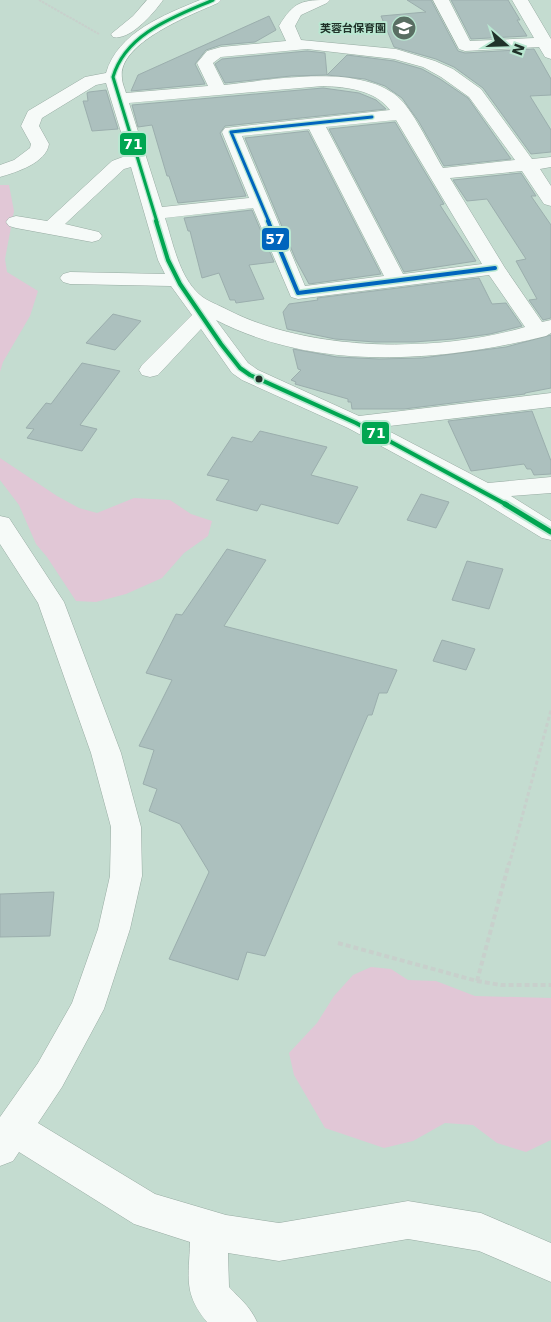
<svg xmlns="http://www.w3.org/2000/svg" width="551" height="1322" font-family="'DejaVu Sans','Noto Sans JP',sans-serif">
<rect width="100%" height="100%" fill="#c4dcd0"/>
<g fill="#e1c7d6">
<polygon points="0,185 9,185 14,211 5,259 7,272 38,291 30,316 3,362 0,372"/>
<polygon points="0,458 57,496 79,508 97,513 134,498 170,500 191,514 212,521 208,536 184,553 162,578 126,594 96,602 76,601 47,557 36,544 19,505 0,480"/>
<polygon points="371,967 391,969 408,980 436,981 475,996 551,998 551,1140 526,1152 497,1143 473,1125 445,1123 413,1141 384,1148 325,1128 294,1075 289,1053 317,1023 334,996 353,975"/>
</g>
<g fill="#acc0be" stroke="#9baead">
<polygon points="407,0 431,0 458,51 465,53 534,49 551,79 551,95 530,96 551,130 551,152 531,154 483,88 454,67 436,59 394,47 381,16 426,12"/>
<polygon points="451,0 508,0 520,20 517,20 527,36 471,39"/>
<polygon points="269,16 276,30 255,42 221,45 206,50 195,64 205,84 131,91 138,75"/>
<polygon points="307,51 325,53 327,75 291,76 225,83 215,64 222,59"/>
<polygon points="347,55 394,61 422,69 440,79 468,98 511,159 444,166 419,122 402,98 385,86 365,79 327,75"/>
<polygon points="323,88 359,93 376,100 386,109 225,126 220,133 246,196 178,203 169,176 167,176 152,125 138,127 132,105"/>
<polygon points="106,90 118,129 92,131 83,101 88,101 87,93 89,92"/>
<polygon points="395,122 444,204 440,205 476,261 404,272 329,129"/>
<polygon points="308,131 381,274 309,284 296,260 245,138"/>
<polygon points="521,173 536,196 531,196 551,225 551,318 543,320 529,300 537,299 516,261 526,259 487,199 467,201 453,180"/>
<polygon points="252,210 274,262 249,265 264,299 236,303 235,300 230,300 219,273 202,278 190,231 188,231 184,218"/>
<polygon points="479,278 492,304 506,303 522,326 490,334 453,339 414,342 375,342 335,339 287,329 283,312 289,304 318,300 317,298"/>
<polygon points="113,314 141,321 115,350 86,343"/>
<polygon points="551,335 551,388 525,393 525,394 404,409 352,409 351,402 348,402 348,399 295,384 296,382 291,380 301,370 298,369 293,349 337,357 379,359 422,358 506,347"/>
<polygon points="82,363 120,371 80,425 97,429 82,451 27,438 34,429 26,428 46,403 51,404"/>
<polygon points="532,411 551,461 551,474 534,475 531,469 527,469 524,464 471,471 448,421"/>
<polygon points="260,431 327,447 311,475 358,487 338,524 261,504 257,511 216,500 229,480 207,475 232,437 252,442"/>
<polygon points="421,494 449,502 436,528 407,520"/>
<polygon points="227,549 266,560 224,626 397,670 387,693 379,693 372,715 368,715 265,956 247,952 238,980 169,959 209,872 180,824 149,811 157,789 143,784 154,750 139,746 172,680 146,673 176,614 182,615"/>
<polygon points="467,561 503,569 489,609 452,600"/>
<polygon points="442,640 475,649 466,670 433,661"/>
<polygon points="54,892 50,936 0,937 0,894"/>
</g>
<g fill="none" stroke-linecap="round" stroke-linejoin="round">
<defs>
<g id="minor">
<path d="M147,0H163C154,13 130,41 113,37L111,34L133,16Z"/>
<path d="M200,0H221L218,3C193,14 117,43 122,78C122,83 125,89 126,93L208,86L197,63L207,51L221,47L286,41L279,26C294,1 302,0 330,0L327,3L301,15L295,26L301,40L396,49L435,61L453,69L481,89L532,159L551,157V167L540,169L551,186V206L544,204L522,171L450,178L505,268L542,322L551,320V333L546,336C440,362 317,372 216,320L248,363L258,370L359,416L551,393V407L381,427L488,483L551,477V493L511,496L551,521V540L542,538L475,497L348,428L242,380L232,373L201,329L158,375L150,377L142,375L139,370L142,365L192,315L171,286L70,284L63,282L60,278L63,274L70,272L165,274L158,260L131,167L124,169L65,224L99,232L102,236L99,240L92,242L16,228L9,226L6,222L9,218L16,216L47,221L112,161L128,155L106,83L96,85L42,118L39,126L49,144C46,163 17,172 0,177V165L14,160L30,148L31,144L21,126L28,111L85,77L106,73C118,32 164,15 200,0ZM307,49L394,59L423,67L441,77L469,97L515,160L443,168C432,150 415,114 401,100C364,62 272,80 224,85L213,63L221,57ZM323,86C347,87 375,90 390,110L225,128L222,132L249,198L162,207L129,103ZM396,120L482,264L403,274L326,127ZM309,129L384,276L305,286L242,136ZM253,208L291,297L298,299L489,275L525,327C438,353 310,352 228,310C219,305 206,301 199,294C179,276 173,243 165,218Z"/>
<polygon points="433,0 449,0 470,41 534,38 512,0 528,0 551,39 551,59 545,57 539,47 465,51 459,49"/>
<path d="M0,516L9,518L64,602L121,753L141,827L142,876L130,929L104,1009L62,1087L38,1123L155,1194L226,1215L279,1223L408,1201L481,1213L551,1243V1282L479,1251L408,1239L279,1261L228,1253L229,1287C240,1299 250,1306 257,1322H207C183,1293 189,1278 190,1242L134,1224L19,1152L13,1161L0,1166V1117L38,1063L72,1003L98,929L110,876L111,827L91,753L38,603L0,544Z"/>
</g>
</defs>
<use href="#minor" stroke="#97aba2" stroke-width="1"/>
<polyline stroke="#c8d0cc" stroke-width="2" stroke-dasharray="2.5 1" stroke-linecap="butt" points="39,0 99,34"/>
<polyline stroke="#c8d0cc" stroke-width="3" stroke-dasharray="4 2.5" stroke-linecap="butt" points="509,865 551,710"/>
<g stroke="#c8d0cc" stroke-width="4" stroke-dasharray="5 3" stroke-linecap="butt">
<polyline points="338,943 477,981 501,985 551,985"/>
<polyline points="477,981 509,863"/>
</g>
<use href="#minor" fill="#f6faf8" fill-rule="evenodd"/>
<defs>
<path id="bus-1-far2" d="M157,222L113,77C126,33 174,17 213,0"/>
<polyline id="bus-1-far1" points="156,221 168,260 180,284 221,344 240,368 250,375 356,423 507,505"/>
<polyline id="bus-1" points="505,504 551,532"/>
<polyline id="bus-2-far1" points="269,222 231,132 372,117"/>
<polyline id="bus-2" points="268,221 298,293 495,268"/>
</defs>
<use href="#bus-1-far2" stroke="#b9e7d1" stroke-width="5.5"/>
<use href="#bus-1-far1" stroke="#b9e7d1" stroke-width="7"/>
<use href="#bus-1" stroke="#b9e7d1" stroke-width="9"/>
<use href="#bus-2-far1" stroke="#b9e7d1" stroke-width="5.5"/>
<use href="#bus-2" stroke="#b9e7d1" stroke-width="7"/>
<use href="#bus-1-far2" stroke="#00a651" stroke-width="3"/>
<use href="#bus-1-far1" stroke="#00a651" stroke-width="4"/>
<use href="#bus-1" stroke="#00a651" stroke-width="5"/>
<use href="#bus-2-far1" stroke="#0065bd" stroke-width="3"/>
<use href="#bus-2" stroke="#0065bd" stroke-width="4"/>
</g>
<defs>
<symbol id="school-disc" viewBox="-11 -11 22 22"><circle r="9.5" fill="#596e63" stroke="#b9e7d1"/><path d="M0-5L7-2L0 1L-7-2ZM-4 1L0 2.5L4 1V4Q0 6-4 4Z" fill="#fff"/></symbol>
</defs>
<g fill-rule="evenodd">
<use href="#school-disc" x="390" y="14" width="28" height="28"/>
</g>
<circle fill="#203229" stroke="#b9e7d1" stroke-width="2" cx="259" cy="379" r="4.5"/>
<g text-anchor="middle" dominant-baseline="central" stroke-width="4" stroke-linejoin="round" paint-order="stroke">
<g font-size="11" font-weight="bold" fill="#203229" stroke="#b9e7d1" text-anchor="end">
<text x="386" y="28">芙蓉台保育園</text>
</g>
</g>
<g stroke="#b9e7d1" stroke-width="2">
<rect x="119" y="132" width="28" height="24" rx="5" fill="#00a651"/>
<rect x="261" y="227" width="29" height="24" rx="5" fill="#0065bd"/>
<rect x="361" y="421" width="29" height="24" rx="5" fill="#00a651"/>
</g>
<g font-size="14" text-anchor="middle" font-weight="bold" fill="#fff">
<text x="133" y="149">71</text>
<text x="275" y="244">57</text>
<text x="376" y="438">71</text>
</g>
<g transform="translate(506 45) rotate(110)" stroke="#b9e7d1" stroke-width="4" paint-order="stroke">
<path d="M0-4L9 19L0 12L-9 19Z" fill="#203229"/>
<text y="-8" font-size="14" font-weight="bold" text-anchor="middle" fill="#203229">N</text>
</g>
</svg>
